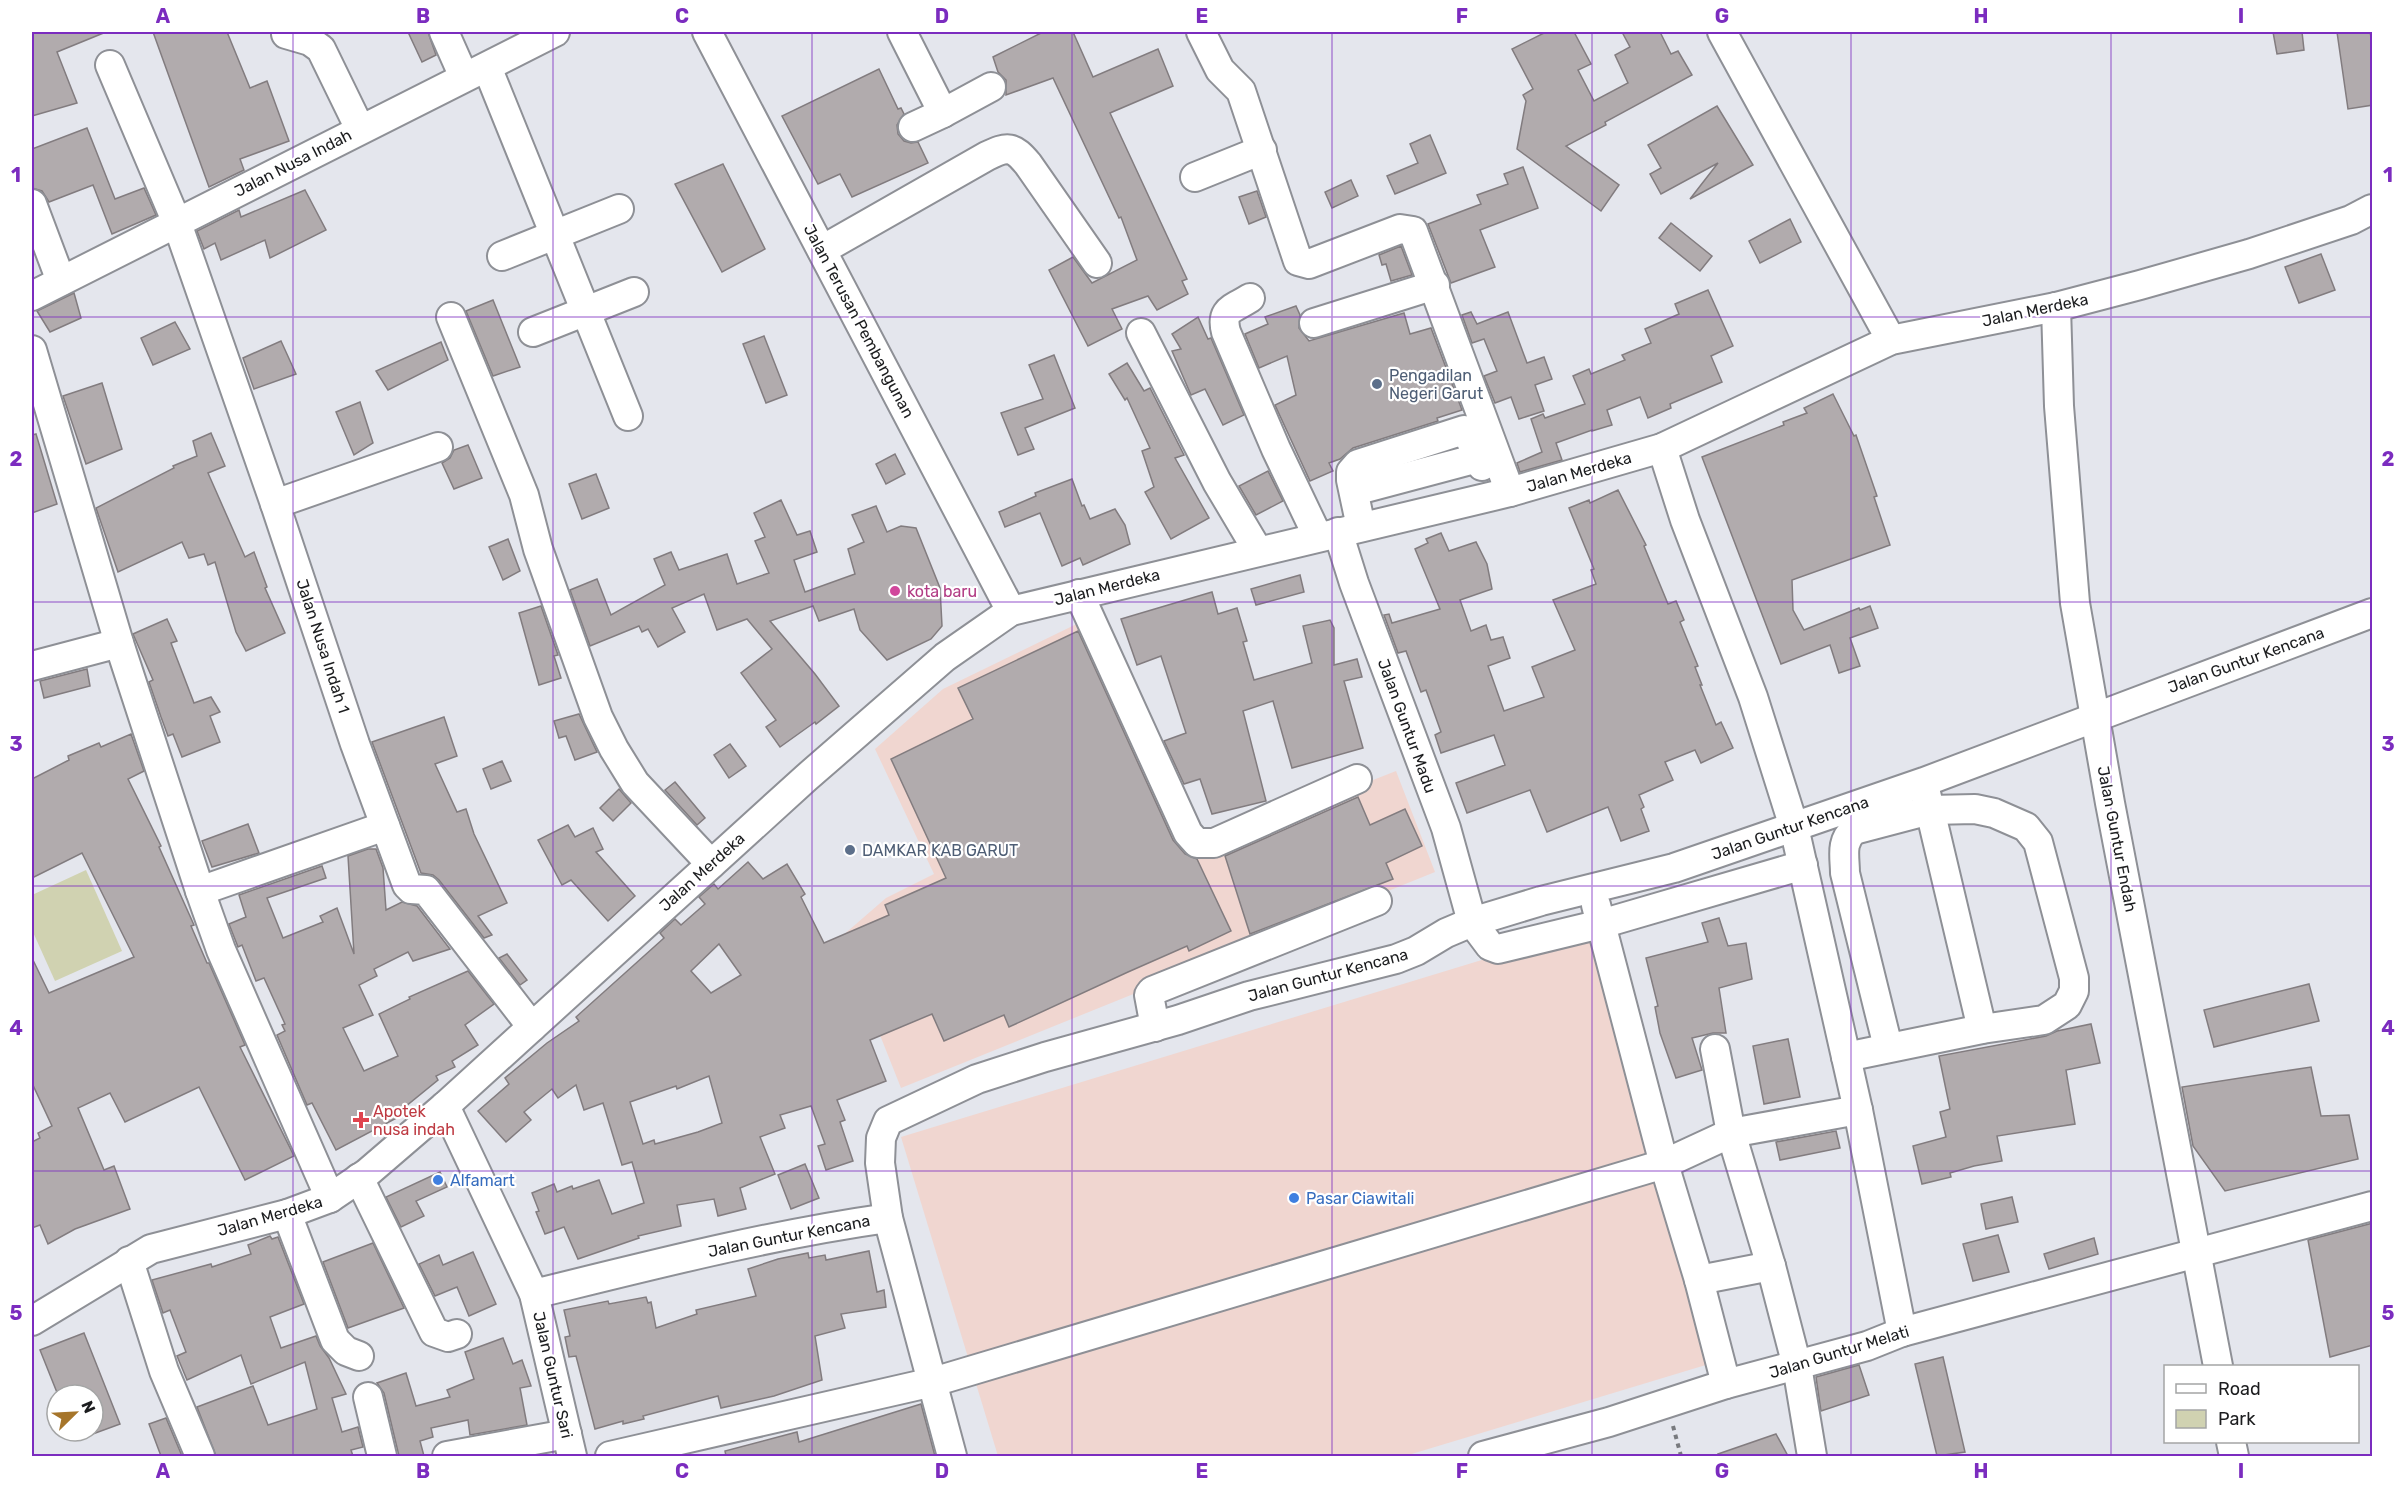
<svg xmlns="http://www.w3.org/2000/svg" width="2404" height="1488" font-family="Rubik,sans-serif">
<rect width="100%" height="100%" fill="#e4e6ed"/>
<g fill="#f0d6d0">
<polygon points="1093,616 1203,847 1396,771 1435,872 901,1088 841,937 886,898 934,874 875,749 943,689"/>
<polygon points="1587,928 1719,1361 1405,1456 998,1456 901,1137"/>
</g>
<polygon fill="#d0d2b1" points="86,870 122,951 55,981 32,930 32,895"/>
<g fill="#b1abad" stroke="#827c7f" stroke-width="1.5" fill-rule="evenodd">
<polygon points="32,32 106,32 57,52 77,103 32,116"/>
<polygon points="153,32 227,32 250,88 267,81 289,141 240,159 244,170 209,187"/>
<polygon points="408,32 428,32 436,55 422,62"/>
<polygon points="1043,32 1073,32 1093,77 1158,49 1173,86 1110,113 1187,279 1182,281 1188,294 1157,310 1148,296 1112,309 1122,329 1088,346 1049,270 1073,257 1092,283 1137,260 1121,217 1119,218 1053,78 1006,95 1006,80 998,72 993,57"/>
<polygon points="1546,32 1574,32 1591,64 1578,70 1594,101 1628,83 1615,55 1630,47 1622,32 1660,32 1671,54 1678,51 1692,75 1605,122 1606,125 1566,146 1619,185 1601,211 1517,149 1526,101 1523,95 1533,89 1512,49"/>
<polygon points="2273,32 2302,32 2304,50 2277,54"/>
<polygon points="2337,32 2370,32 2373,47 2373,105 2348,109"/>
<polygon points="879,69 898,109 901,108 904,114 897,125 898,134 904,141 911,143 918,142 928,163 852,197 840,174 818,184 782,116"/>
<polygon points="1717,106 1753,165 1690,199 1718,163 1661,194 1650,174 1661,168 1648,145"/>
<polygon points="87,128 115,199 144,188 156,215 112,234 93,185 49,202 42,191 32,188 32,149"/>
<polygon points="1430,135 1446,173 1395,194 1387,176 1418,163 1410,144"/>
<polygon points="723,164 765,249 722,272 675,184"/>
<polygon points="1523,167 1538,208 1480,230 1495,267 1451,283 1428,224 1481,204 1477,195 1508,184 1504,174"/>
<polygon points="1351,180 1358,196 1332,208 1325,192"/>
<polygon points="305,190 326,230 270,258 265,240 221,260 215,243 204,249 197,231 239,210 241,217"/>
<polygon points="1257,191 1266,217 1249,224 1239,197"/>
<polygon points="1790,219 1801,242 1760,263 1749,241"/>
<polygon points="1671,223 1712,256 1700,271 1659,238"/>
<polygon points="1401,246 1412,275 1391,281 1386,264 1382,265 1379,255"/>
<polygon points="2321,254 2335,290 2299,303 2285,267"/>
<polygon points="1708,290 1733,346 1711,356 1722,382 1670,404 1671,408 1648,418 1640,397 1607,410 1612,425 1592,431 1592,430 1556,443 1562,460 1520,472 1517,463 1542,452 1531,419 1543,414 1545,418 1585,404 1573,376 1589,369 1591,374 1625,360 1622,355 1651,343 1645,329 1679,314 1675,304"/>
<polygon points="74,293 81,318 50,332 37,311"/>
<polygon points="493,300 520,367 493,376 466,311"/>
<polygon points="1296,306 1300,315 1299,328 1309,341 1404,313 1410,334 1431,328 1462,410 1437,418 1438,421 1353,448 1340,459 1329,463 1333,471 1310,481 1275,405 1296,395 1287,356 1259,368 1245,334 1268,324 1265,317"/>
<polygon points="1471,312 1477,324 1508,312 1527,363 1544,357 1552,379 1535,385 1544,411 1519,419 1511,397 1495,403 1484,376 1497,371 1484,339 1472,343 1462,315"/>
<polygon points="1198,317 1208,339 1211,338 1244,415 1223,425 1205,389 1191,395 1172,351 1181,349 1172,334"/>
<polygon points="175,322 190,349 153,365 141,338"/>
<polygon points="764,336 787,395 766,403 743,344"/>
<polygon points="281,341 296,374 254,389 243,358"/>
<polygon points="441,342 448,360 388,390 376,371"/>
<polygon points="1054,355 1075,408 1025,428 1034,449 1018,455 1001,413 1043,399 1029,365"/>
<polygon points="1127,363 1144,391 1150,388 1184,455 1175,458 1209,518 1171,539 1145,492 1154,487 1142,451 1150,448 1127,398 1125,400 1109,374"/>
<polygon points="102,383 122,449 86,464 63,396"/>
<polygon points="1833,394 1854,436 1856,435 1877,496 1874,497 1890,545 1792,580 1793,610 1804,630 1859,608 1860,610 1870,606 1878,628 1850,638 1860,666 1839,673 1830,645 1781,664 1702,457 1784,425 1783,422 1807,413 1804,408"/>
<polygon points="360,402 373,443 354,455 336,412"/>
<polygon points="211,433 225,466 208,473 245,557 254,552 267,587 265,588 285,633 246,651 236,632 215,562 208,565 204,554 189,558 182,542 118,572 96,508 174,468 173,466 197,456 193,441"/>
<polygon points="36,434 57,504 32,513 32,435"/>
<polygon points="468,445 482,478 454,489 442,463 450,458 454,450"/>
<polygon points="895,454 905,474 886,484 876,464"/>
<polygon points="1268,471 1283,501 1256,515 1239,486"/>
<polygon points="596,474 609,508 582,519 569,484"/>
<polygon points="1072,479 1082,506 1084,505 1090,519 1115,509 1125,525 1130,544 1083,565 1080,558 1062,566 1040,513 1005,527 999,512 1036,496 1035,493"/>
<polygon points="1618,490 1646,545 1644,546 1668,604 1676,601 1684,620 1680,622 1698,666 1695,667 1702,685 1700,685 1716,725 1721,722 1733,748 1701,763 1695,750 1665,762 1673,780 1639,795 1644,807 1641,809 1649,831 1621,841 1608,807 1547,832 1530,790 1467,813 1456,783 1505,765 1494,735 1441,753 1435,735 1441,732 1426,690 1421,692 1406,651 1398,653 1384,615 1389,614 1392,623 1440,609 1415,549 1428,543 1426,539 1441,533 1449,551 1476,542 1487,564 1492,589 1460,600 1471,631 1486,625 1491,640 1503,637 1510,658 1488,666 1504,711 1544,697 1532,667 1575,650 1553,600 1596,584 1591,570 1594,569 1569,508 1589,500 1590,503"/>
<polygon points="781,500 797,535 810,531 817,552 794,560 805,592 855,574 848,549 864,542 852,515 876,506 887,532 901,526 916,528 940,588 942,626 931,639 887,660 860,630 854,609 819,621 813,606 770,621 815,674 839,706 816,724 815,722 780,747 766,727 776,720 741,673 772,649 747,619 717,630 704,594 672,608 685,632 658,647 648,629 642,632 639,626 590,646 570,590 597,579 611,615 665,585 654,559 671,552 679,570 727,554 737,584 769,573 755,541 765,537 754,513"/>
<polygon points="508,539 520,571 503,580 489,547"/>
<polygon points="1300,575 1304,592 1256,605 1251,589"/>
<polygon points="1212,592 1218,614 1237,608 1247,641 1243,642 1254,680 1312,663 1303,626 1330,620 1334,628 1334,665 1357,659 1362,677 1344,681 1363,748 1292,768 1273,701 1243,711 1266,801 1212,814 1200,779 1184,784 1164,741 1186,733 1161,656 1137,665 1121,619"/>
<polygon points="541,606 558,655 554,656 561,678 539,685 519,613"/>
<polygon points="167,619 177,641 171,643 194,703 211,697 220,712 210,716 220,742 182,757 173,734 168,736 161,717 149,682 153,680 133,634"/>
<path d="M1078,631L1173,840L1185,854L1197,859L1231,931L1189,951L1187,946L1128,972L1009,1027L1004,1015L944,1041L932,1014L870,1040L886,1081L837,1100L845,1120L840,1122L853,1161L826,1170L818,1146L825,1144L811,1106L780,1115L785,1128L760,1137L775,1174L740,1188L746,1209L718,1216L714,1199L677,1205L681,1226L638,1236L639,1238L578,1259L564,1227L545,1234L536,1212L539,1211L532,1193L554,1184L557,1192L572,1186L573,1189L599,1180L612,1214L644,1203L632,1162L622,1165L603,1103L584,1110L576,1085L558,1098L552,1089L524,1112L531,1120L506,1142L478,1111L509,1084L505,1078L547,1043L579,1021L576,1017L664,938L660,933L675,919L681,925L705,904L699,897L714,884L718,889L748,862L763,879L787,864L805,894L801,897L824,943L889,915L885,905L946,878L891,759L973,719L958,688ZM719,944L741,975L711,993L691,971ZM709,1076L722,1123L698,1132L655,1144L654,1140L643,1144L630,1102L676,1086L677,1089Z"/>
<polygon points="87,669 90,686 44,698 40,681"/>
<polygon points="579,714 597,752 575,760 566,736 559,738 554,721"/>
<polygon points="444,717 457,756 435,764 457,812 466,809 474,834 507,903 478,916 492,935 484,938 439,880 433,875 421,873 372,742"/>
<polygon points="131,734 144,771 128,779 161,846 159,847 194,925 191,926 207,963 209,963 245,1045 240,1047 294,1156 245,1180 199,1087 125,1122 110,1093 78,1108 104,1170 114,1166 130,1209 75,1229 48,1244 40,1225 32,1228 32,1142 40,1138 38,1133 52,1126 32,1083 32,958 49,993 134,957 82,853 32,878 32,779 69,760 68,756 99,743 101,747"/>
<polygon points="730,744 746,766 729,778 714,755"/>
<polygon points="502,761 511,781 491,789 483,769"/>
<polygon points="675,782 705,818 697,825 665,790"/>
<polygon points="619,789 631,803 613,821 600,808"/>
<polygon points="1358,797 1370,825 1405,809 1422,846 1386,863 1393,879 1250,934 1225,856"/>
<polygon points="248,824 259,853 212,867 202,841"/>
<polygon points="568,825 575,837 593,828 603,849 596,852 635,896 608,921 571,880 562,885 538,840"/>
<polygon points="368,849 376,849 383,868 386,910 402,902 417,906 450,949 413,961 408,952 374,969 377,976 359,985 373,1015 343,1028 364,1071 398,1056 379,1014 410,999 409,997 468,971 494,1004 465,1025 478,1045 452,1061 455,1067 436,1076 438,1080 405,1107 408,1112 336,1150 312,1103 307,1105 277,1035 285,1031 282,1025 285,1024 264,978 256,981 242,945 238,947 229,924 246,917 239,895 322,866 326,878 267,898 283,938 323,922 320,916 337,908 354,954 348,856"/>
<polygon points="1719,918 1728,946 1746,943 1752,979 1719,988 1726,1033 1713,1033 1692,1038 1702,1070 1676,1078 1660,1033 1655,1007 1658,1006 1646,958 1708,942 1702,923"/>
<polygon points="507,954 527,980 520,985 499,958"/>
<polygon points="2309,984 2319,1021 2214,1047 2204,1010"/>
<polygon points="2091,1024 2100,1063 2066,1070 2075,1124 1997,1136 2002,1161 1974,1166 1950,1173 1951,1177 1922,1184 1913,1146 1946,1137 1940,1112 1950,1109 1939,1056 2046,1036 2057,1031"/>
<polygon points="1788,1039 1800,1097 1764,1104 1753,1046"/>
<polygon points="2311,1067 2321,1116 2349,1115 2358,1159 2225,1191 2193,1146 2182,1087"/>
<polygon points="1836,1131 1840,1148 1780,1160 1776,1142"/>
<polygon points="805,1164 819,1198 791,1209 778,1175"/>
<polygon points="440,1172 447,1187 416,1201 424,1216 401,1227 386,1197"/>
<polygon points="2012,1197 2018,1222 1986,1229 1981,1204"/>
<polygon points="2373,1223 2373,1345 2330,1357 2308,1240"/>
<polygon points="1998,1235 2009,1272 1973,1281 1963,1244"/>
<polygon points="270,1236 272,1239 278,1237 304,1304 270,1317 281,1348 316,1336 320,1346 329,1358 346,1394 332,1398 342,1432 358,1427 363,1447 351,1450 353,1456 216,1456 197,1407 253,1386 268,1425 317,1409 305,1362 251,1384 241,1355 187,1380 177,1356 186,1352 170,1310 163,1313 152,1280 211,1264 212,1267 251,1254 248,1245"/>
<polygon points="2094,1238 2098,1254 2049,1269 2044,1254"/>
<polygon points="373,1243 404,1308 348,1328 323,1262"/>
<polygon points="869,1251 877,1292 884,1290 886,1307 841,1314 845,1328 815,1336 822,1380 774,1396 721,1408 718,1396 643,1416 644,1419 623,1424 623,1421 595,1429 576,1356 569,1357 565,1337 570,1336 564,1310 608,1301 609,1304 646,1297 648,1303 651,1302 656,1328 697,1314 696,1310 756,1296 748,1269 778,1259 808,1253 809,1258 825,1255 826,1260"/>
<polygon points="473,1252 496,1304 469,1316 457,1287 435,1296 419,1264 439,1255 443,1265"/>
<polygon points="84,1333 120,1424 93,1434 93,1395 58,1395 40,1350"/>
<polygon points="503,1338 513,1364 522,1360 531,1386 520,1388 527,1425 470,1435 468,1420 431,1428 433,1437 420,1441 424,1456 399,1456 384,1393 377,1383 406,1373 416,1406 450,1397 447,1390 474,1379 465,1352"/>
<polygon points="1943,1357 1965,1452 1937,1456 1915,1364"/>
<polygon points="1859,1365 1869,1395 1821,1411 1816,1377"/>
<polygon points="921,1404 935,1456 726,1456 725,1451 797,1432 799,1442"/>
<polygon points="166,1418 182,1456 161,1456 149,1424"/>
<polygon points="1776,1434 1788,1456 1719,1456 1718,1454"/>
</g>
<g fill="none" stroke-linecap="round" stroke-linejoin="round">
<defs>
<g id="minor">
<polyline points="444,32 464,77"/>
<polyline points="707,32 1011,611"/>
<polyline points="902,32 943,113 991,87"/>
<polyline points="1201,32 1220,70 1241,91 1298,261 1309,264 1400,229 1413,231 1510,492"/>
<polyline points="1722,32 1891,340"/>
<polyline points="286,34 310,41 321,49 360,129"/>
<polyline points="110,65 177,223 275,504 355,744 407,885 411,889 426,890 532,1027"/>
<polyline points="487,67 628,416"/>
<polyline points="913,127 943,113"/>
<polyline points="1195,177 1262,150"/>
<polyline points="32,204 61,281"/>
<path d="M822,250L987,156C1008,146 1013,146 1028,164L1097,263"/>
<polyline points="502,256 619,209"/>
<polyline points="32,296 555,32"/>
<path d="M1250,298C1233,309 1220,309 1226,332L1276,449L1318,537"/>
<polyline points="2056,307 2059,406 2075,603 2110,803 2218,1366"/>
<polyline points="451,317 524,495 538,549 598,717 614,749 635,783 711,864"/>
<polyline points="1314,323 1435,285"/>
<polyline points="533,332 634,292"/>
<polyline points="1141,333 1217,482 1258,551"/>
<polyline points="32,350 119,643 200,891 221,950 330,1198"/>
<polyline points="1662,448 1685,520 1753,697 1794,827 1858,1110 1902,1332"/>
<polyline points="1354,491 1478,458"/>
<polyline points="275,504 438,447"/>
<polyline points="1361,527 1351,480 1351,472 1358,464 1464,430 1467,432 1482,466"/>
<polyline points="1338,532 1354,583 1446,828 1472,922 1490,946 1498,949 1601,924 1803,865"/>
<polyline points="1079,594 1188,833 1197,843 1214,843 1357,779"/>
<polyline points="32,666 119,643"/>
<polyline points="1926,793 1982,1029"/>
<polyline points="200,891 385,826"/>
<polyline points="1596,905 1664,1164 1699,1280 1726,1384"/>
<polyline points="1155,1027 1149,995 1152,991 1377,901"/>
<path d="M1846,1057L1982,1029L2044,1020L2067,1005L2074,991V978L2038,842L2026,827L1994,813L1975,809L1930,810L1854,830C1840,842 1845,857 1845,873L1888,1047"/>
<polyline points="445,1106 534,1294 572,1456"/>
<polyline points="359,1178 434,1332 448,1337 457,1334"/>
<polyline points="287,1214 335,1340 346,1351 359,1356"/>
<polyline points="129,1261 164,1371 200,1456"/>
<polyline points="1771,1266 1797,1366 1812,1456"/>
<polyline points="1699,1280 1771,1266 1731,1133 1715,1049"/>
<path d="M534,1294C652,1265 768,1235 888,1218"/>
<polyline points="32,1321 151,1249 287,1214 330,1198 367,1173 445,1106 806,778 945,657 1011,611 1510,492 1662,448 1891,340 2056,307 2140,285 2249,254 2351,220 2372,209"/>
<polyline points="368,1397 382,1456"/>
<polyline points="2231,1442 2234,1456"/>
<polyline points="447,1456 567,1434"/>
<polyline points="610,1456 933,1382 1664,1164 1731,1133 1858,1110"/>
<polyline points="952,1456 888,1218 880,1163 881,1138 888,1121 977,1079 1045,1057 1178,1020 1249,996 1396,959 1416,951 1446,933 1472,922 1541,901 1674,868 1924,782 2372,613"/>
<polyline points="1483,1456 1609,1422 1726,1384 1867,1346 1902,1332 2372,1206"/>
</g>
</defs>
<use href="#minor" stroke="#8e9096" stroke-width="32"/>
<polyline stroke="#787a7e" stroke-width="4" stroke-dasharray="4.5 4.5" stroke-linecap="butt" points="1673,1426 1681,1456"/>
<use href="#minor" stroke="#fff" stroke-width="28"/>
</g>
<path fill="none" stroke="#7b2cbf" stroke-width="1.5" stroke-opacity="0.55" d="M293,32V1456M553,32V1456M812,32V1456M1072,32V1456M1332,32V1456M1592,32V1456M1851,32V1456M2111,32V1456M32,317H2372M32,602H2372M32,886H2372M32,1171H2372"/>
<g fill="#5c6f8a" stroke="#fff" stroke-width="2">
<circle cx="1377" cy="384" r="6"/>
<circle cx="850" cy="850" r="6"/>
</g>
<circle fill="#d1479c" stroke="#fff" stroke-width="2" cx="895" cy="591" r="6"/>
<path fill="#e0444e" stroke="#fff" stroke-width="2" d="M358 1111h6v6h6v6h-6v6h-6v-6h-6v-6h6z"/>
<g fill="#3f7fe0" stroke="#fff" stroke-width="2">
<circle cx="438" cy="1180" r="6"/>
<circle cx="1294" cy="1198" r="6"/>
</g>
<g text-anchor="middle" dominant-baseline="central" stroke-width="4.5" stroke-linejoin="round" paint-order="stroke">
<g font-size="16" fill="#1c1d1f" stroke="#fff">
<text transform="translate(293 163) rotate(-27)">Jalan Nusa Indah</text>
<text transform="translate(2035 310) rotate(-12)">Jalan Merdeka</text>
<text transform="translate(859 321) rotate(62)">Jalan Terusan Pembangunan</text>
<text transform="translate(1579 472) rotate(-16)">Jalan Merdeka</text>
<text transform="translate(1107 587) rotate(-14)">Jalan Merdeka</text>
<text transform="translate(323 646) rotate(72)">Jalan Nusa Indah 1</text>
<text transform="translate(2246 660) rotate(-20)">Jalan Guntur Kencana</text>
<text transform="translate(1407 726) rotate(70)">Jalan Guntur Madu</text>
<text transform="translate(1790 828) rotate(-19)">Jalan Guntur Kencana</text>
<text transform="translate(2117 839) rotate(79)">Jalan Guntur Endah</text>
<text transform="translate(702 872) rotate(-42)">Jalan Merdeka</text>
<text transform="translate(1328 975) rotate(-15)">Jalan Guntur Kencana</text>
<text transform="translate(270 1216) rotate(-16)">Jalan Merdeka</text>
<text transform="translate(789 1236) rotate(-11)">Jalan Guntur Kencana</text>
<text transform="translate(1839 1352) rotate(-17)">Jalan Guntur Melati</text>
<text transform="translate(553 1375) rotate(77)">Jalan Guntur Sari</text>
</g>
<g font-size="16" fill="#4e5e75" stroke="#fff" text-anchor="start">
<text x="1389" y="375">Pengadilan<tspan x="1389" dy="18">Negeri Garut</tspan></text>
<text x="862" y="850">DAMKAR KAB GARUT</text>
</g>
<g font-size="16" fill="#b23c85" stroke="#fff" text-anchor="start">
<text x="907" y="591">kota baru</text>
</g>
<g font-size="16" fill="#be3a42" stroke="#fff" text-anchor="start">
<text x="373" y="1111">Apotek<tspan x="373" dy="18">nusa indah</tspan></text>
</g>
<g font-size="16" fill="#366cbe" stroke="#fff" text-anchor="start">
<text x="450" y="1180">Alfamart</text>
<text x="1306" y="1198">Pasar Ciawitali</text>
</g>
</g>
<rect width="2404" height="1488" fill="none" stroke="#ffffff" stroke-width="66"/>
<rect x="2164" y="1365" width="195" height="78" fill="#ffffff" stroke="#a4a5a5" stroke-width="1.5"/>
<rect x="2176" y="1384" width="30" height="9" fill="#ffffff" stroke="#a4a5a5" stroke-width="1.5"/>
<text x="2218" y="1395" font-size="18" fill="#1c1d1f">Road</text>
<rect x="2176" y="1410" width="30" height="18" fill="#d0d2b1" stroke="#a4a5a5" stroke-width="1.5"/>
<text x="2218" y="1425" font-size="18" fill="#1c1d1f">Park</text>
<g transform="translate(75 1413) rotate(66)"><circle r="28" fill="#ffffff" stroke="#a4a5a5" stroke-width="1.5"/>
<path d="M0-4.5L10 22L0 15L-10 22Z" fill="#a6752a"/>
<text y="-9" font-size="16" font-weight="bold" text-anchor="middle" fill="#1c1d1f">N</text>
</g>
<rect x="33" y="33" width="2338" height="1422" fill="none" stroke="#7b2cbf" stroke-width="2"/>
<g font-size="20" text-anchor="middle" font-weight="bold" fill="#7b2cbf">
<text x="163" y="23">A</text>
<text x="423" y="23">B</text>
<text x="682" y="23">C</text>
<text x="942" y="23">D</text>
<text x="1202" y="23">E</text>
<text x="1462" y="23">F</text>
<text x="1722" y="23">G</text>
<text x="1981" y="23">H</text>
<text x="2241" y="23">I</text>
<text x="16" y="182">1</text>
<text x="2388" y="182">1</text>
<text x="16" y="466">2</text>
<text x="2388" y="466">2</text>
<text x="16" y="751">3</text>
<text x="2388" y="751">3</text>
<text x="16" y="1035">4</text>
<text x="2388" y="1035">4</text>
<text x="16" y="1320">5</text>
<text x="2388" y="1320">5</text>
<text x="163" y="1478">A</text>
<text x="423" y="1478">B</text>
<text x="682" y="1478">C</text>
<text x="942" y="1478">D</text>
<text x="1202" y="1478">E</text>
<text x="1462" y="1478">F</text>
<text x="1722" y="1478">G</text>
<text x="1981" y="1478">H</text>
<text x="2241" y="1478">I</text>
</g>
</svg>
